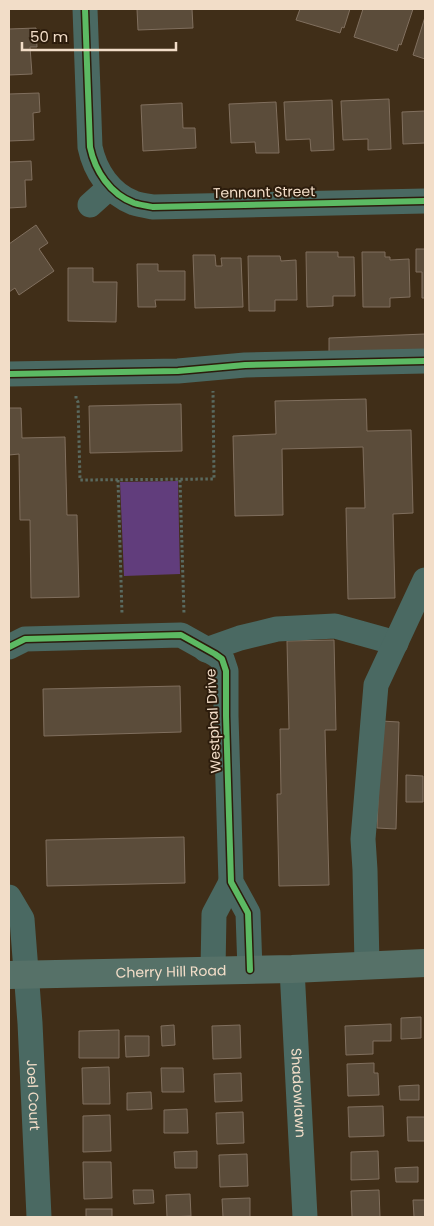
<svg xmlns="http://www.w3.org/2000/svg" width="434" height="1226" font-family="Poppins,sans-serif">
<rect width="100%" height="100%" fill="#402e18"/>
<polygon fill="#613d7c" points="178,481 180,574 124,576 120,482"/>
<g fill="#5b4c3a" stroke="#806f5e">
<polygon points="137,9 192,9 193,28 138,30"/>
<polygon points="300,9 350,9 344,28 342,27 340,33 296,20"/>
<polygon points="363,9 413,9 401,45 399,44 397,51 354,37"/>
<polygon points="425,17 425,59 413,55"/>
<polygon points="36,28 37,47 30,47 32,74 9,75 9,29"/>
<polygon points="39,93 40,112 33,113 34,140 9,141 9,94"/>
<polygon points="389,99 391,149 368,150 368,139 343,140 341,101"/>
<polygon points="332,100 334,150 311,151 310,139 286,140 284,102"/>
<polygon points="276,102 279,153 256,153 255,142 231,143 229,104"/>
<polygon points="182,103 183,128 195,128 196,148 143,151 141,105"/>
<polygon points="425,111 425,143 403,144 402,112"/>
<polygon points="31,161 32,180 25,180 26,207 9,208 9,162"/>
<polygon points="36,225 48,243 39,249 54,271 19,295 15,288 9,292 9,244"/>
<polygon points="416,249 425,249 425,298 422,298 422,272 416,272"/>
<polygon points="306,252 338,252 338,257 354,257 355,296 333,296 333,306 307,307"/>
<polygon points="362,252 385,252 385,257 390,257 390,260 409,259 410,297 390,298 390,307 363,307"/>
<polygon points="193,255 215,255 216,266 222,266 221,258 241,258 243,307 195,308"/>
<polygon points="248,256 280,256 281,261 296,260 297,300 275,300 275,311 249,311"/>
<polygon points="137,264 158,264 158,271 185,271 185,300 155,300 156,307 138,307"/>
<polygon points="68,268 93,268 93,282 117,282 116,322 68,321"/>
<polygon points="425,334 425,355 329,357 329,338"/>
<polygon points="366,399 367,431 411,430 413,513 393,514 395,598 348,599 346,508 365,508 363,447 282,449 283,515 235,516 233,436 276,434 275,401"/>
<polygon points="181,404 182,451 90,453 89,406"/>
<polygon points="9,408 21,408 22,438 65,437 67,515 77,515 79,597 31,598 30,520 20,520 19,454 9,455"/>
<polygon points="334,640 336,730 325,730 329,885 279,886 277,794 281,794 280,729 289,729 287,641"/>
<polygon points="180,686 181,732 44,736 43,689"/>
<polygon points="381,721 399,722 396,829 377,828"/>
<polygon points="406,775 423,776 423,802 406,802"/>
<polygon points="184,837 185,883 47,886 46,840"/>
<polygon points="421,1017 421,1038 401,1039 401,1018"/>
<polygon points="391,1024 391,1041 373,1041 373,1054 346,1055 345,1026"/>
<polygon points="174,1025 175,1045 162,1046 161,1026"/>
<polygon points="240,1025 241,1058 213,1059 212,1026"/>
<polygon points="119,1030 119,1058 79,1058 79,1031"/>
<polygon points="125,1036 149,1036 149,1056 126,1057"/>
<polygon points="374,1063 374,1073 378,1073 379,1095 348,1096 347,1064"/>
<polygon points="109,1067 110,1104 83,1104 82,1068"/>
<polygon points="161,1068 183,1068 184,1092 162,1092"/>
<polygon points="241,1073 242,1101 215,1102 214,1074"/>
<polygon points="419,1085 419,1100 400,1100 399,1086"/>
<polygon points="151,1092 152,1109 127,1110 127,1093"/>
<polygon points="383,1106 384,1136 349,1137 348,1107"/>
<polygon points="187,1109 188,1133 164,1133 164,1110"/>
<polygon points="243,1112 244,1143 217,1144 216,1113"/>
<polygon points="110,1115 111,1151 83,1152 83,1116"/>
<polygon points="407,1117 425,1117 425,1141 408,1141"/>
<polygon points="197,1151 197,1168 175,1168 174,1152"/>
<polygon points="378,1151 379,1179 351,1180 351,1152"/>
<polygon points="247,1154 248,1186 220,1187 219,1155"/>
<polygon points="83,1162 111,1162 112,1198 84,1199"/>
<polygon points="418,1167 418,1182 396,1182 395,1168"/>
<polygon points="133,1190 153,1190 154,1203 134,1204"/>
<polygon points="379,1190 380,1217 352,1217 351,1191"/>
<polygon points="190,1194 191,1216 167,1217 166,1195"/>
<polygon points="250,1198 250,1217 223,1217 222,1199"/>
<polygon points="413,1200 425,1200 425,1217 414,1217"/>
<rect x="86" y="1209" width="26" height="8"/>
</g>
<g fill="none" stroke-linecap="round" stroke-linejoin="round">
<g stroke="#5a6a60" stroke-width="3" stroke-dasharray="2.5 2.5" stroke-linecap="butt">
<polyline points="76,396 76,399 78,402 80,480 214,479 213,391"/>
<polyline points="118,480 122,614"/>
<polyline points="180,480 184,614"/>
</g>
<g stroke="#4a6962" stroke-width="25">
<path d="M85,9L90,147C95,171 110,194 134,203C140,205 147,206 153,207L425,201"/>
<polyline points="90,205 110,187"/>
<polyline points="9,374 178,371 245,365 425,361"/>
<polyline points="9,647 25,639 181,635 215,654 222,659 226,671 226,716 231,882 248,913 250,970"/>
<polyline points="206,650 240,638 277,629 335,626 396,643"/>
<path id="s1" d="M9,897L22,919L30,1023L39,1217"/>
<polyline points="367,965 365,870 363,839 376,685 425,580"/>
<path id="s2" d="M292,969L305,1217"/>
<polyline points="213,970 214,914 231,882"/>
</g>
<path stroke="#567168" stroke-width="28" id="s3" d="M9,975L292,969L425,963"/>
<defs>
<g id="cycleway">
<path d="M85,9L90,147C95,171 110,194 134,203C140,205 147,206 153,207L425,201"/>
<polyline points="9,374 178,371 245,365 425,361"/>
<polyline points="9,647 25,639 181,635 215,654 222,659 226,671 226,716 231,882 248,913 250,970"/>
</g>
</defs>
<use href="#cycleway" stroke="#2c1c0c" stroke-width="9"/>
<use href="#cycleway" stroke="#5cba63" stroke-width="6"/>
</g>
<g text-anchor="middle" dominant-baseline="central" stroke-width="4" stroke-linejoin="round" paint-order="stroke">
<g font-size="14" fill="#f2ddc8" stroke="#2c1c0c">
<text transform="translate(264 192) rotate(-1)">Tennant Street</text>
<text transform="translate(213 721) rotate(-93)">Westphal Drive</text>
<text stroke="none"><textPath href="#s3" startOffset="162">Cherry Hill Road</textPath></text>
<text stroke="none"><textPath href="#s2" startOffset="124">Shadowlawn</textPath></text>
<text stroke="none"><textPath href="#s1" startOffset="202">Joel Court</textPath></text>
</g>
</g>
<rect width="434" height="1226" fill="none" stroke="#f2ddc8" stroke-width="20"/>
<path d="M22 42v8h154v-8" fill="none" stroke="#f2ddc8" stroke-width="2.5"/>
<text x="30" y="42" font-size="15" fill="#f2ddc8" stroke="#2c1c0c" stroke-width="4" paint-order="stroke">50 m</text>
</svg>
